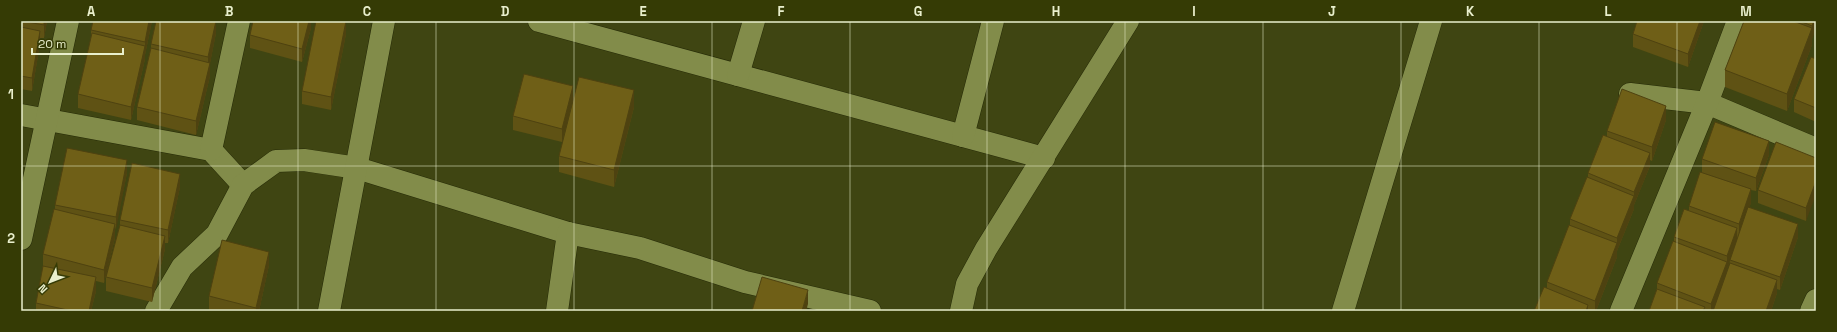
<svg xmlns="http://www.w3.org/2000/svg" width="1837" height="332" font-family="'Space Grotesk',sans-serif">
<rect width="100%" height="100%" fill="#3f4512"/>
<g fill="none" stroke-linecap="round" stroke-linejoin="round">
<defs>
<g id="street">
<polyline points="539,21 1044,158"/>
<polyline points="738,75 754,21"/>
<polyline points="1630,94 1707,103 1816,149"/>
<polyline points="21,115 211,150 243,185"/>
<polyline points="963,136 993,21"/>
<polyline points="211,150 239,21"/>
<polyline points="21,239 68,21"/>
<polyline points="156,311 182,267 217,234 243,185 276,161 304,160 357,168 568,233 640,248 745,282 870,311"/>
<polyline points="329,311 384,21"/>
<polyline points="557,311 568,233"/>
<polyline points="961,311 967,284 986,249 1128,21"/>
<polyline points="1343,311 1431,21"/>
<polyline points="1621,311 1707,103 1738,21"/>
<polyline points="1811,311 1816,300"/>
</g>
</defs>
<use href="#street" stroke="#262b07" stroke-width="23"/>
<use href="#street" stroke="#828c4a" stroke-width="22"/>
</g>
<g fill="#5f5214" fill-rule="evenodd">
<polygon points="21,21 47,21 44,38 40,38 40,44 32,91 21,89"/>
<polygon points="152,21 145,55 145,59 131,120 78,108 78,94 91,39 91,30"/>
<polygon points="311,21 311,28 302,62 250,48 250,35"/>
<polygon points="314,21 346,21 346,34 331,110 302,104 302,91 316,22"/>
<polygon points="1704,21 1688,67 1633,47 1633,34"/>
<polygon points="1744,21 1816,21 1812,39 1812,45 1787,111 1725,87 1725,70"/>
<polygon points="216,33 210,63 210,76 196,135 137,120 137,107 151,48 151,44"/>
<polygon points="1816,52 1816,122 1794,112 1794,99 1815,58 1815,55"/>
<polygon points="573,100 562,142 513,130 513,116"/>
<polygon points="634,107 614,187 559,172 559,156"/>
<polygon points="1666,120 1652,161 1650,160 1650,166 1634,205 1634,209 1617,251 1617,257 1596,311 1534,311 1547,288 1547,282 1570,225 1570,219 1588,178 1588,173 1607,136 1607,131"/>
<path d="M1769,155L1756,191L1751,190V203L1749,207L1798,237L1780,290L1777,289V293L1771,311H1713L1716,304L1713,311H1649L1657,289V283L1674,241V237L1689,211V206L1702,172V159ZM1730,261V264L1727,272V269Z"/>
<polygon points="1816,158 1806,221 1758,203 1758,190"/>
<polygon points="127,173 115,230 115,238 104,283 96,281 96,291 91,311 36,311 36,303 43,268 43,254 55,209 55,205"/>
<polygon points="180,187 168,243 165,243 165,249 152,302 106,291 106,277 120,225 120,220"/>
<polygon points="269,265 259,311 215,311 209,310 209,296"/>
</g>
<g fill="#4e4210">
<polygon points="44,21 47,21 44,38"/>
<polygon points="149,21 152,21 145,55 145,42"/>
<polygon points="216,21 216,33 209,69 210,63 210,76 196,135 196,121 208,70 208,57"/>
<polygon points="309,21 311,21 311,28 302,62 302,49"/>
<polygon points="346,21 346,34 331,110 331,97"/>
<polygon points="1700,21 1704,21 1688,67 1688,54"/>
<polygon points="1814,21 1816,21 1816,30 1812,39 1812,45 1787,111 1787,94 1812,28 1812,26"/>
<polygon points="40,31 40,44 32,91 32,78"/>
<polygon points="145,46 145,59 131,120 131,107"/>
<polygon points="573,86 573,100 562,142 562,129"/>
<polygon points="634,90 634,107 614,187 614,170"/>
<polygon points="1666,106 1666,120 1652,161 1652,147"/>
<polygon points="1769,141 1769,155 1756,191 1756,178"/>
<polygon points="1650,153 1650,166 1634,205 1634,192"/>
<polygon points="127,160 127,173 116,230 116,217"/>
<polygon points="180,174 180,187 168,243 168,230"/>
<polygon points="1816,181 1816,195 1806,221 1806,208"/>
<polygon points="1751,189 1751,203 1739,238 1739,224"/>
<polygon points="1634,196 1634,209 1617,251 1617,238"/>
<polygon points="115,224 115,238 104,283 104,270"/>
<polygon points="1798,224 1798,237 1780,290 1780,277"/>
<polygon points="1737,228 1737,241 1727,269 1727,275 1713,311 1711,311 1711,304 1727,262 1727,256"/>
<polygon points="165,236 165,249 152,302 152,288"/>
<polygon points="1617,243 1617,257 1596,311 1595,311 1595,301"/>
<polygon points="269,252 269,265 259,311 256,311 256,308"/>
<polygon points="96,277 96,291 91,311 89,311"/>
<polygon points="1777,280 1777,293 1771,311 1766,311"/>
<polygon points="808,290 808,304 806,311 802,311"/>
<polygon points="1588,305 1588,311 1586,311"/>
</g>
<g fill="#6f5f17" stroke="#4e4210">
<polygon points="22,21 44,21 44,25"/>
<polygon points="93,21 149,21 145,42 91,30"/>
<polygon points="156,21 216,21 208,57 151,44"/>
<polygon points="253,21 309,21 302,49 250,35"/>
<polygon points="316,21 346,21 331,97 302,91"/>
<polygon points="1637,21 1700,21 1688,54 1633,34"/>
<polygon points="1744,21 1793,21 1812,28 1787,94 1725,70"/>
<polygon points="1800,21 1814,21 1812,26"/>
<polygon points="21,27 40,31 32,78 21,76"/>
<polygon points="92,33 145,46 131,107 78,94"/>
<polygon points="151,48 210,63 196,121 137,107"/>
<polygon points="1811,57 1816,59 1816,108 1794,99"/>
<polygon points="524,74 573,86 562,129 513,116"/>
<polygon points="579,77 634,90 614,170 559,156"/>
<polygon points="1622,89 1666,106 1652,147 1607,131"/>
<polygon points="1715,122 1769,141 1756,178 1702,159"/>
<polygon points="1603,135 1650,153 1634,192 1588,173"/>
<polygon points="1776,142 1816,158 1816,181 1806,208 1758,190"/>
<polygon points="67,148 127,160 116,217 55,205"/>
<polygon points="132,163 180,174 168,230 120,220"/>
<polygon points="1700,172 1751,189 1739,224 1689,206"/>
<polygon points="1587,177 1634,196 1617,238 1570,219"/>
<polygon points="1748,207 1798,224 1780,277 1730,260"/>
<polygon points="54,209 115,224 104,270 43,254"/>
<polygon points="1684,209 1737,228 1727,256 1674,237"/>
<polygon points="120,225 165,236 152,288 106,277"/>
<polygon points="1569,225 1617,243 1595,301 1547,282"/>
<polygon points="222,240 269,252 256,308 209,296"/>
<polygon points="1673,241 1727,262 1711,304 1657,283"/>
<polygon points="1730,263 1777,280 1766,311 1713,311"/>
<polygon points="43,266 96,277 89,311 72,311 36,303"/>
<polygon points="762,277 808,290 802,311 752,311"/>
<polygon points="1544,287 1588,305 1586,311 1534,311"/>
<polygon points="1657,289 1705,307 1703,311 1649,311"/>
</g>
<path fill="none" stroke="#e9efcd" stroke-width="1" stroke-opacity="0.55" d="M160,21V311M298,21V311M436,21V311M574,21V311M712,21V311M850,21V311M987,21V311M1125,21V311M1263,21V311M1401,21V311M1539,21V311M1677,21V311M21,166H1816"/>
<rect width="1837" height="332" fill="none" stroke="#353b05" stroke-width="44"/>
<g transform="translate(50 282) rotate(227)" stroke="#353b05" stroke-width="3" paint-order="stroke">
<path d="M0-3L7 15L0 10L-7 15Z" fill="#e9efcd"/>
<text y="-6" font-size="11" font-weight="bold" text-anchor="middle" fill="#e9efcd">N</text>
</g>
<path d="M32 48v6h91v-6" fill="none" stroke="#e9efcd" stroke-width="2"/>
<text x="38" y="48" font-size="12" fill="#e9efcd" stroke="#353b05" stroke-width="3" paint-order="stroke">20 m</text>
<rect x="22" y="22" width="1793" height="288" fill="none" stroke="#e9efcd" stroke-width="1.5"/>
<g font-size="13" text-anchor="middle" font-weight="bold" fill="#e9efcd">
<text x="91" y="16">A</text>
<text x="229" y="16">B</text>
<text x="367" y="16">C</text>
<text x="505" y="16">D</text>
<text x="643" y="16">E</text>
<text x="781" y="16">F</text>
<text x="918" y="16">G</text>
<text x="1056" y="16">H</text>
<text x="1194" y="16">I</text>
<text x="1332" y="16">J</text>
<text x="1470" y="16">K</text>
<text x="1608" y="16">L</text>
<text x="1746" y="16">M</text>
<text x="11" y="99">1</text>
<text x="11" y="243">2</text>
</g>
</svg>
